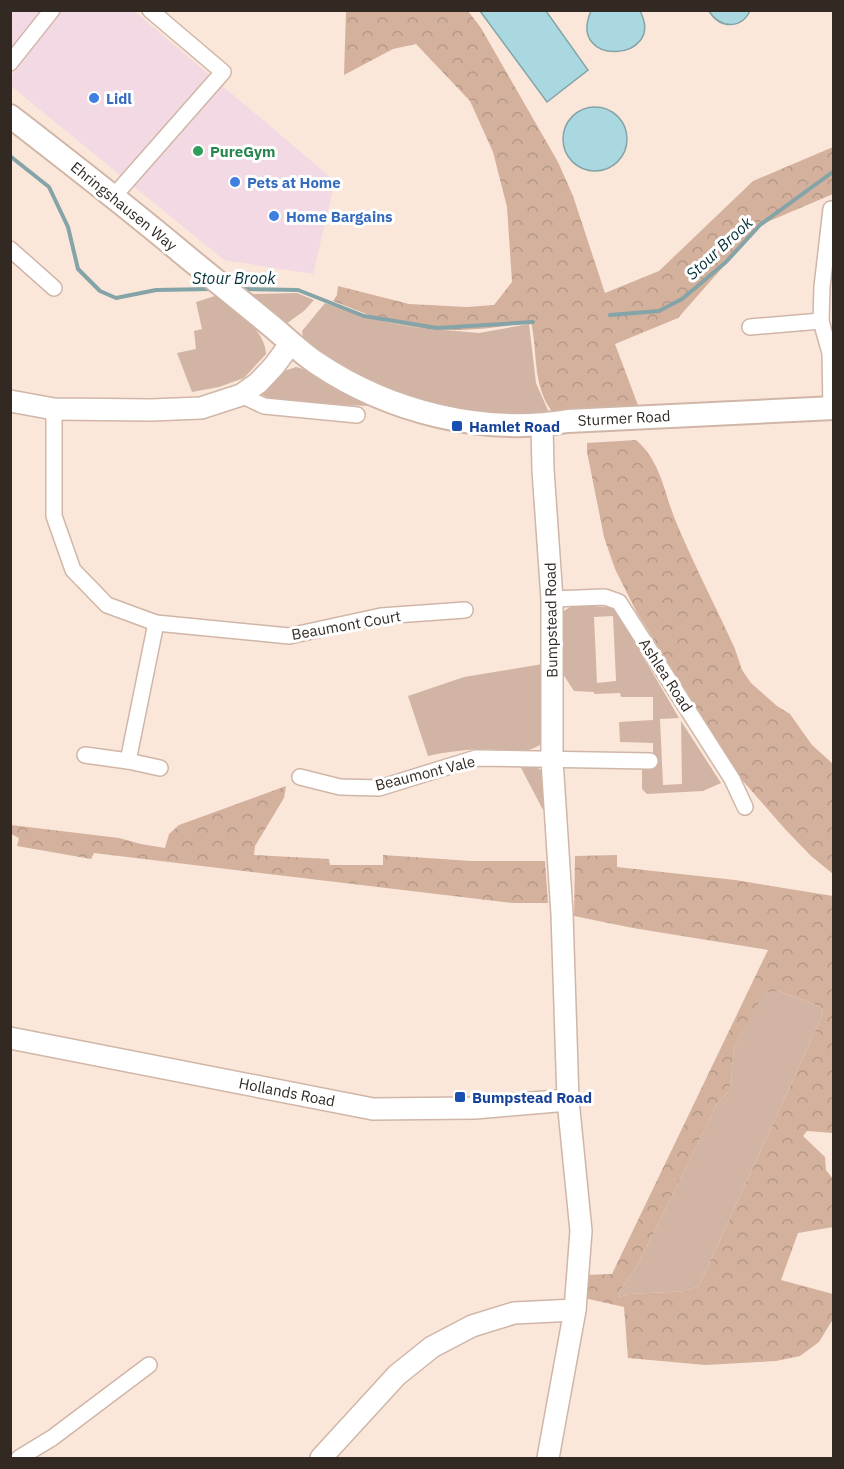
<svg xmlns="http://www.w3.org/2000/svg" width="844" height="1469" font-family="'IBM Plex Sans',sans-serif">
<defs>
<pattern id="forest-crowns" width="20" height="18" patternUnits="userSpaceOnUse" patternTransform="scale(1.5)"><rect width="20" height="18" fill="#d4b19d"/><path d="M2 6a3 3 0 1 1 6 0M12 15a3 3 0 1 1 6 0" fill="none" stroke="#b69887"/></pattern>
</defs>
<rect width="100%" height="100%" fill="#fbe6da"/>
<g fill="#f2d9e3">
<polygon points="11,11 52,11 11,63"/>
<polygon points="62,11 134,11 335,181 313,274 224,260 11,86 10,77"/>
</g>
<g fill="#d2b4a4" fill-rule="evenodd">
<polygon points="297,293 314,300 304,311 286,324 250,294"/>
<path d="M218,295C235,311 265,329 266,354L244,378L219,387L192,392L177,353L196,349L194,331L202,329L196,302Z"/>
<path d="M325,303L370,318L411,327L479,333L529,324L536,383L550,415C500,419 435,409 389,389C376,383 364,376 352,370C335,362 315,352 303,337L302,331Z"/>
<polygon points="296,367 310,371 370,401 369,406 276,402 260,394 281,372"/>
<path d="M573,605L610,607L616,610L679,718L660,719L663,785L682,784L681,721L721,783L703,791L647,794L642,789V767H653V743L620,742L619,722L653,720V697H621L620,693L594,694V692L574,691L563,674L561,618L564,611ZM613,616L616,681L597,683L594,617Z"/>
<path d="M543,664L541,744C524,757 500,748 480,749C462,750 445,752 428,756L408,696L464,677Z"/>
<polygon points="518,762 531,762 543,772 543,810"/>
<polygon points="765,991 779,991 821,1007 823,1014 699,1286 686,1291 629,1294 620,1297 618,1294 638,1264 718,1102 730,1090 734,1047"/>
</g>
<g fill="url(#forest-crowns)" fill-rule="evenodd">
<path d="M346,11H468L481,28L558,162L573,196L605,293L659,271L753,181L833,147V194L760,225L678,318L615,344L639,408L554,414C532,388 538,353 531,322C493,329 451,333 412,327C384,322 359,311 333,301L337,295L338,286L409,304L467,307L494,305L512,282L507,207L493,152L470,101L416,44L393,49L344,75Z"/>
<path d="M636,440C661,461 664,493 676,522C694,565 716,607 735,649L742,670L751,683L777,706L790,714L812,745L833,764V874L811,856L785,829L742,780L637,613L615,569L604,537L587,452V443Z"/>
<polygon points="286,786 284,798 255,846 254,855 329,859 330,865 383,865 383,855 471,861 545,861 548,903 512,903 94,853 91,859 17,846 19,838 11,834 11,825 119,838 141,844 165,848 169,834 179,825"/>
<path d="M617,855V867L735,880L833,896V1133L807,1131L803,1136L825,1157L826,1170L833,1179V1227L798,1233L781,1280L833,1294V1319L819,1342L800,1356L776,1361L705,1365L628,1358L624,1307L584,1298V1275L612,1274L768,950L633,928L574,916L575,856ZM779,991L821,1007L823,1014L699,1286L686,1291L629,1294L620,1297L618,1294L638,1264L718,1102L730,1090L734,1047L765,992Z"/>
</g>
<g fill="#a9d8e1" stroke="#85a4a8" stroke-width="1.5">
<polygon points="480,11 546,11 588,70 547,102"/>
<path d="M591,11H640C667,62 566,68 591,11Z"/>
<path d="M709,11H750C741,29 720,29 709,11Z"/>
<circle cx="595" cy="139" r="32"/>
</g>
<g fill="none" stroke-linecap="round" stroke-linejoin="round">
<g stroke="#85a4a8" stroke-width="4">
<polyline points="10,156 49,187 68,227 78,269 100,291 116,298 156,290 211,289"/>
<polyline points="239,289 298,290 364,316 437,328 533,322"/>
<polyline points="610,315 659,311 682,299 726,262 760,225 834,171"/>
</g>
<defs>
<g id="street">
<polyline points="10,63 52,10"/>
<polyline points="114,196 223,72 150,10"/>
<polyline points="831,209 822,287 821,321 830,353 831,408"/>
<polyline points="10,249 54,288"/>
<polyline points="750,327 821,321"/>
<polyline points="241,395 264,406 357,415"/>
<polyline points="54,409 54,516 73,570 107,605 156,623 289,636 381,616 465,610"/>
<polyline points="552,599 605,597 619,602 732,779 745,807"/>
<polyline points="85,755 128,761 156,623"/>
<polyline points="128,761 160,768"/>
<polyline points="300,777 340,787 379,788 476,758 650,761"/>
<polyline points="19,1458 52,1438 149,1365"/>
</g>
<g id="secondary">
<polyline points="10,401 54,409 151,410 201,408 241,395 258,383 274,366 291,343"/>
<polyline points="542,426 543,470 552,599 552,760 562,914 568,1100 581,1231 575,1310 548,1458"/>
<polyline points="10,1038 373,1109 475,1108 568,1100"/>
<polyline points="321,1458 397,1375 432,1347 472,1326 514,1313 575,1310"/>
</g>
<path id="primary" d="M10,116C68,161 125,205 181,252C210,276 240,300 269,324C285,337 300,352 318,364C390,412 482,435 568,421L834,408"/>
</defs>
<use href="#street" stroke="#d0b6a7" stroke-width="18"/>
<use href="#secondary" stroke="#d0b6a7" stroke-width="24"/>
<use href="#primary" stroke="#d0b6a7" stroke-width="26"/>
<use href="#street" stroke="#fff" stroke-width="15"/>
<use href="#secondary" stroke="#fff" stroke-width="21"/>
<use href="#primary" stroke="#fff" stroke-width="22"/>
</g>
<g fill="#3f7fe0" stroke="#fff" stroke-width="2">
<circle cx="94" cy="98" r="6"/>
<circle cx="235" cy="182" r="6"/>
<circle cx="274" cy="216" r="6"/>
</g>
<circle fill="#2e9e5b" stroke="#fff" stroke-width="2" cx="198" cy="151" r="6"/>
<g fill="#1a4fb4" stroke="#fff" stroke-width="2">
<rect x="451" y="420" width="12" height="12" rx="3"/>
<rect x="454" y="1091" width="12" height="12" rx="3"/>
</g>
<g text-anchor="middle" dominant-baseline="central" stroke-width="6" stroke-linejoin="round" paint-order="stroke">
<g font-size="15" font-weight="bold" fill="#366cbe" stroke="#fff" text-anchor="start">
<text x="106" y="98">Lidl</text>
<text x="247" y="182">Pets at Home</text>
<text x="286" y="216">Home Bargains</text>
</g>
<g font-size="15" font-weight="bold" fill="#27864d" stroke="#fff" text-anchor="start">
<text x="210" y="151">PureGym</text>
</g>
<g font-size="15" fill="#322923" stroke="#fff">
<text transform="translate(124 206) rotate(39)">Ehringshausen Way</text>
<text transform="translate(624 418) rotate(-3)">Sturmer Road</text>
<text transform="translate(551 620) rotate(-91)">Bumpstead Road</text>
<text transform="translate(346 625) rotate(-10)">Beaumont Court</text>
<text transform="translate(666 675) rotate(57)">Ashlea Road</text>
<text transform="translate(425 773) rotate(-14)">Beaumont Vale</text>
<text transform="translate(287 1092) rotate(11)">Hollands Road</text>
</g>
<g font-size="15" font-weight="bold" fill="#164399" stroke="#fff" text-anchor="start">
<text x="469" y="426">Hamlet Road</text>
<text x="472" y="1097">Bumpstead Road</text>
</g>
<g font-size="16" font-style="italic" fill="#033139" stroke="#fff">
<text transform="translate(719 248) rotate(-43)">Stour Brook</text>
<text x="234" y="278">Stour Brook</text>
</g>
</g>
<rect width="844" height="1469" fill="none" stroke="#322923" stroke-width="24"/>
</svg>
